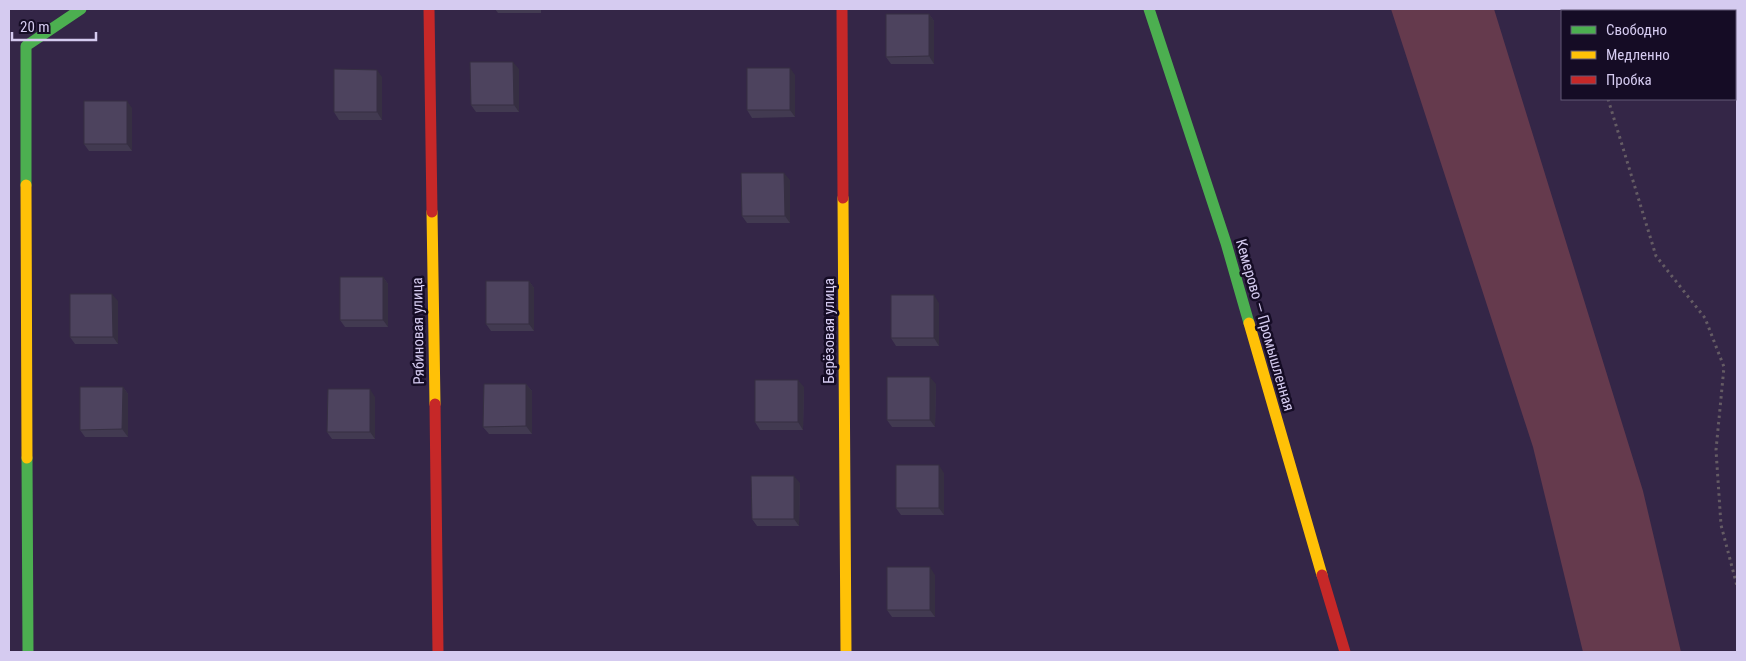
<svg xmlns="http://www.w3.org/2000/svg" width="1746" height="661" font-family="'Roboto Condensed',sans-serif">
<rect width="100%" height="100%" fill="#342647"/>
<polygon fill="#653a4d" points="1391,9 1494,9 1643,491 1681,652 1583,652 1533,447"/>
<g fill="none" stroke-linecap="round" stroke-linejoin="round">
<g stroke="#655c64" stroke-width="3" stroke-dasharray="2.5 4" stroke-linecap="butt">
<polyline points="1580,9 1581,11"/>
<polyline points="1608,99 1656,256 1705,318 1724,367 1716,450 1721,525 1737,586"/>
</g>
<g stroke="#4caf50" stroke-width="11">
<polyline points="1149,9 1226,243 1249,323"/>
<polyline points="26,185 26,46 81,9"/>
<polyline points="27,458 28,652"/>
</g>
<g stroke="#ffc107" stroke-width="11">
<polyline points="26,185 27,458"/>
<polyline points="843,198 846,652"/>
<polyline points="432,212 435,404"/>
<polyline points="1249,323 1322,575"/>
</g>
<g stroke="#c62828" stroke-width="11">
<polyline points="429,9 432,212"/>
<polyline points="842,9 843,198"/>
<polyline points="435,404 438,652"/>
<polyline points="1322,575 1345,652"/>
</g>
</g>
<g fill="#423a51">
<polygon points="495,9 541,9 541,13 498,13"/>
<polygon points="929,14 934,21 934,64 891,64 886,57"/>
<polygon points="519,69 519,112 476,112 471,105"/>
<polygon points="795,75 795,117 752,118 747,110"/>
<polygon points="382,77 382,120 339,120 334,112"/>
<polygon points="132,108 132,151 89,151 84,144"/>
<polygon points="790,180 790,223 747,223 742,216"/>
<polygon points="383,277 388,284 388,327 345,327 340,320"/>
<polygon points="529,281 534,288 534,331 491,331 486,324"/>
<polygon points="118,301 118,344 75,344 70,337"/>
<polygon points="939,303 939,346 896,346 891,338"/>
<polygon points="526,384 532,391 532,434 489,434 483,427"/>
<polygon points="936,384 935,427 892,427 887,420"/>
<polygon points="123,387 128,394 128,437 85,437 80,430"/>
<polygon points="804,387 803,430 760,430 755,422"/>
<polygon points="375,397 375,439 332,439 327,432"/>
<polygon points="944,473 944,515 901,515 896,508"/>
<polygon points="800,483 799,526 757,526 752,519"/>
<polygon points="935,575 935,617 892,617 887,610"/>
</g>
<g fill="#362f42">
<polygon points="929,14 934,21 934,64 929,56"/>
<polygon points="513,62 519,69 519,112 514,105"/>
<polygon points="790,68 795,75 795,117 790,110"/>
<polygon points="377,70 382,77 382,120 377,112"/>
<polygon points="127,101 132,108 132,151 127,144"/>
<polygon points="784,173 790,180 790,223 785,216"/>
<polygon points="383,277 388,284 388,327 383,320"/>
<polygon points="529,281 534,288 534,331 529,324"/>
<polygon points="112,294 118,301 118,344 113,337"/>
<polygon points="934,295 939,303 939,346 934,338"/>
<polygon points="930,377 936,384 935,427 930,420"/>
<polygon points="798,380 804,387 803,430 798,422"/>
<polygon points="526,384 532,391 532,434 526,426"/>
<polygon points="123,387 128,394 128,437 122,429"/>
<polygon points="370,389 375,397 375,439 370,432"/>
<polygon points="939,465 944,473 944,515 939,508"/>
<polygon points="794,476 800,483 799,526 794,519"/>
<polygon points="930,567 935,575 935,617 930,610"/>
</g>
<g fill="#4d435e" stroke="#362f42">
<polygon points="886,14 929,14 929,56 886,57"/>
<polygon points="470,62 513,62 514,105 471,105"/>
<rect x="747" y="68" width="43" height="42"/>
<polygon points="334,69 377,70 377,112 334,112"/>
<rect x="84" y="101" width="43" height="43"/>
<polygon points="741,173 784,173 785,216 742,216"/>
<rect x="340" y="277" width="43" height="43"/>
<rect x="486" y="281" width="43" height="43"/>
<polygon points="70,294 112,294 113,337 70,337"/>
<rect x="891" y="295" width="43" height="43"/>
<rect x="887" y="377" width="43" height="43"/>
<rect x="755" y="380" width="43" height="42"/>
<polygon points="484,384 526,384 526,426 483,427"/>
<polygon points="80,387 123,387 122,429 80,430"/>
<polygon points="328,389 370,389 370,432 327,432"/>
<rect x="896" y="465" width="43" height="43"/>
<polygon points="751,476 794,476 794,519 752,519"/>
<rect x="887" y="567" width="43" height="43"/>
</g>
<g text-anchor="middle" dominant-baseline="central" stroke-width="5" stroke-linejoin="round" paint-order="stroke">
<g font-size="15" fill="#d5cbf0" stroke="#150c25">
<text transform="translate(1265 325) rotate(74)">Кемерово — Промышленная</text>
<text transform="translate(418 331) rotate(-91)">Рябиновая улица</text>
<text transform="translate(829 331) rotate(-90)">Берёзовая улица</text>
</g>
</g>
<rect width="1746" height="661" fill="none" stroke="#d5cbf0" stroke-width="20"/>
<rect x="1561" y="10" width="175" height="90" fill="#150c25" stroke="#625876"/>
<rect x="1571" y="26" width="25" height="8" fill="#4caf50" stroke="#625876"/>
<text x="1606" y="35" font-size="15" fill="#d5cbf0">Свободно</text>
<rect x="1571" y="51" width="25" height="8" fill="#ffc107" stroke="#625876"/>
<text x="1606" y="60" font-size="15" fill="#d5cbf0">Медленно</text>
<rect x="1571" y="76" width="25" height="8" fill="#c62828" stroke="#625876"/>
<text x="1606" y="85" font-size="15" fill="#d5cbf0">Пробка</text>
<path d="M12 32v8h84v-8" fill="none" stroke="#d5cbf0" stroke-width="2.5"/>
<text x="20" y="32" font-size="15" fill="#d5cbf0" stroke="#150c25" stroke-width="4" paint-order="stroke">20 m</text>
</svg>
